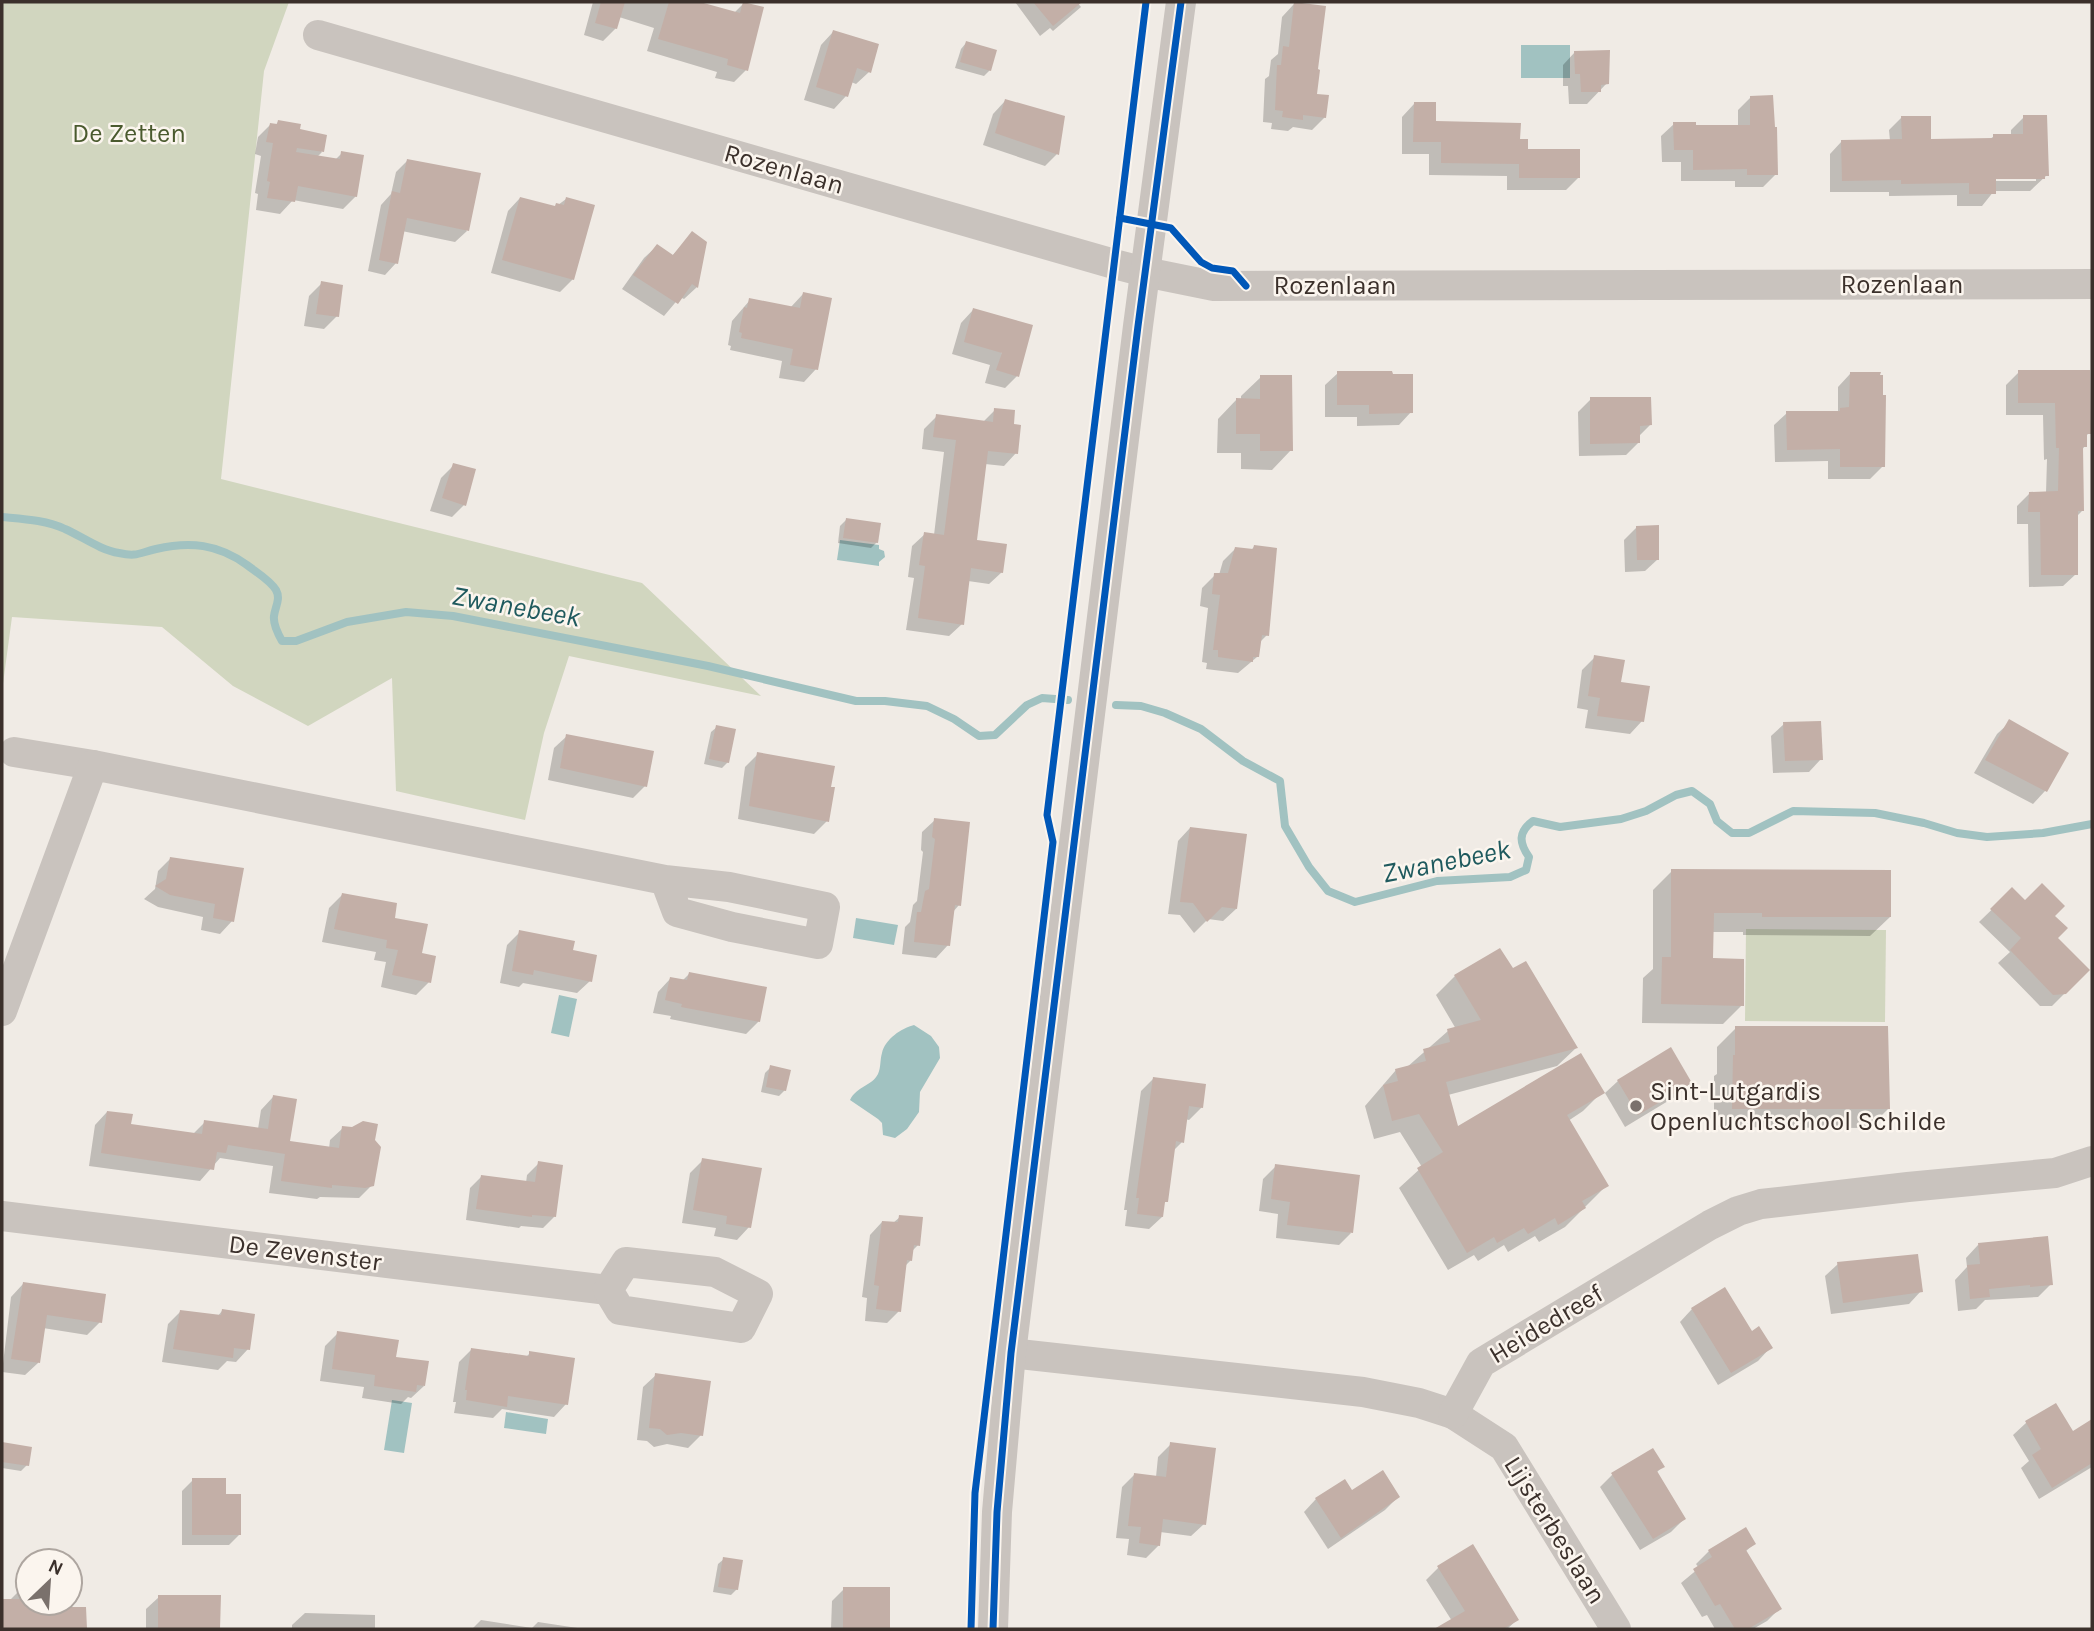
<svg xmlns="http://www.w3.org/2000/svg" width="2094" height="1631" font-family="Karla,sans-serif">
<rect width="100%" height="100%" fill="#f0ebe5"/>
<g fill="#d1d6bf">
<polygon points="2,2 289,2 264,71 221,479 642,583 761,696 569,656 544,733 525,820 396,791 392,678 308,726 233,686 162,627 12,617 2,691"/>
<polygon points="1746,929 1886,930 1885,1022 1745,1021"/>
</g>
<g fill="#a1c2c1">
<rect x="1521" y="45" width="49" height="33"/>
<polygon points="840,540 879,545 879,549 884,551 885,557 879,562 879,566 837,560"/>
<polygon points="856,918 898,925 894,945 853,938"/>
<polygon points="559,995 577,999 569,1037 551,1033"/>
<path d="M914,1025L931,1036L939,1047L940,1058L920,1092L919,1112L907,1129L895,1138L883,1135L882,1123L878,1119L850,1100C857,1086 872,1086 878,1074C881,1068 880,1059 882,1053C885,1039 902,1028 914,1025Z"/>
<polygon points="392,1400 412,1403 404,1453 384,1450"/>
<polygon points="506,1412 548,1419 546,1434 504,1428"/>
</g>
<g fill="#0003" fill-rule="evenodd">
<polygon points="593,2 694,2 734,13 743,4 746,70 734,82 715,78 717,72 647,51 654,28 619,17 616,28 603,41 584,35"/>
<polygon points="1015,2 1077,2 1081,7 1053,31 1050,28 1040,36"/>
<polygon points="1294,4 1315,95 1325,117 1312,130 1293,127 1288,131 1271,129 1272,123 1263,122 1265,79 1269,76 1271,60 1278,54 1282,17"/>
<polygon points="833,32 869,72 856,84 851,82 846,96 834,109 804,100 821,45"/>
<polygon points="966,43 990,70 984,76 955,68 961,49"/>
<polygon points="1575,52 1607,83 1587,104 1569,104 1568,86 1563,86 1563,65"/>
<polygon points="1751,97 1776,174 1763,187 1735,187 1735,181 1681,181 1681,162 1662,162 1661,136 1674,124 1695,126 1738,126 1738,110"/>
<polygon points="1005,101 1057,154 1045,166 983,145 993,114"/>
<polygon points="1414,104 1435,123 1519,141 1526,151 1579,177 1566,190 1507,190 1507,176 1429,175 1429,154 1402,154 1402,117"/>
<path d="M1902,117L1929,140H1989L1994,136H2011V130L2024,117L2047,175L2030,191H1994L1982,206H1957V195L1889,196V192H1830V154L1842,141H1890L1889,130ZM2036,177V181H1987V178Z"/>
<polygon points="278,122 298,130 322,152 317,157 335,160 342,153 356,196 343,209 293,200 280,214 256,210 258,194 255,193 261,156 255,154 258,137 270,125 275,126"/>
<polygon points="407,161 467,231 455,242 402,231 396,263 385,275 368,271 381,205 391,194 396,172"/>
<polygon points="520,198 554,208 566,199 573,279 560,292 491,273 508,211"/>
<polygon points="692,234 705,243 697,287 684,299 680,297 664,316 622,289 644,258 657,246 671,257"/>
<polygon points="322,283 337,316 324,329 304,326 309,296"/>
<polygon points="803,294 816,369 804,382 779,378 782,361 730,350 731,346 728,345 732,321 750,300 790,308"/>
<polygon points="973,310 1017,376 1005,388 985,383 990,365 952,354 961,323"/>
<polygon points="2088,371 2089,433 2085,437 2085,446 2081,451 2082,511 2076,517 2076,574 2063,586 2029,587 2028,524 2017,524 2017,506 2030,493 2046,493 2047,459 2044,460 2043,415 2006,415 2006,385 2019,372"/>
<polygon points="1338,373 1411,412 1399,425 1357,426 1357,417 1325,417 1325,385"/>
<polygon points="1850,374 1883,466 1870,479 1828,479 1828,461 1775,462 1774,425 1787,413 1838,413 1838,387"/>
<polygon points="1261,377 1291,450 1272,470 1241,469 1241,453 1217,453 1218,419 1237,399 1241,400 1241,396"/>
<polygon points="1591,399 1650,425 1639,436 1639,442 1626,455 1579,456 1578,412"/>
<polygon points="995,410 1012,426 1016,453 1004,466 985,464 975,541 1002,572 989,584 968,581 962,624 949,636 906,630 914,578 908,577 912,546 925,534 934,535 944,452 922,449 924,429 937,416 983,422"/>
<polygon points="454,465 464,505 452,517 430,511 441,478"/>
<polygon points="846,520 877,542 871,548 838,543 840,526"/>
<polygon points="1637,527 1658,559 1645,571 1625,572 1624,540"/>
<polygon points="1254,547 1267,635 1259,643 1257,657 1238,673 1206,669 1207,663 1202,662 1208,608 1200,606 1202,588 1215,575 1219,575 1223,561 1235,549 1251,550"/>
<polygon points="1595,657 1642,721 1630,734 1585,728 1588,710 1577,708 1582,670"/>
<polygon points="2010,722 2067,754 2045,791 2033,804 1974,773 1997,734"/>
<polygon points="1784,724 1821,759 1809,772 1773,773 1771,736"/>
<polygon points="717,727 728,762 722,768 704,764 711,732"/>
<polygon points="567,736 645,786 633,798 548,780 554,748"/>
<polygon points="758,754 827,821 814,834 738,819 745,767"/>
<polygon points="935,820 959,905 952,913 948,945 936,958 902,954 905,927 910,922 913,905 917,901 923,852 921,850 922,832"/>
<polygon points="1190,828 1236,909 1223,921 1208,919 1194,933 1180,915 1168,914 1178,841"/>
<polygon points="171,858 232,921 220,934 201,930 203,917 158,907 144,899 155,889 158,871"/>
<polygon points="1672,871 1890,917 1870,936 1743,935 1743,932 1712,932 1712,960 1742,1005 1723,1024 1642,1023 1643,978 1653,969 1653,890"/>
<polygon points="2012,890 2025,902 2053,916 2056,938 2088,970 2052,1006 2040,1006 1998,963 2010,952 1979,922"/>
<polygon points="342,895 393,919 420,954 429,982 416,995 381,987 386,962 374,960 376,952 322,942 329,908"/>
<polygon points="520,932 571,952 590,981 577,993 523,983 519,987 500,983 507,945"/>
<polygon points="1512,971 1576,1048 1557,1066 1448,1095 1457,1129 1602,1092 1583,1111 1568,1121 1607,1185 1565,1227 1539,1242 1535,1236 1508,1252 1504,1245 1478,1261 1474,1255 1448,1270 1399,1188 1422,1167 1400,1132 1374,1139 1365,1106 1396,1070 1406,1068 1448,1031 1456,1029 1436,995 1455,976"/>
<polygon points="689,974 759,1021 746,1034 670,1019 671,1016 653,1013 658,992 670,979 682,981"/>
<polygon points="1736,1028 1888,1109 1869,1128 1714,1127 1714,1076 1717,1074 1717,1047"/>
<polygon points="771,1067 785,1090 779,1096 761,1092 765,1073"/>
<polygon points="1153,1079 1202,1107 1189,1120 1185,1119 1182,1142 1173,1151 1166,1201 1163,1204 1162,1217 1149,1229 1125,1226 1127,1210 1124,1210 1141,1091"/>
<polygon points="1618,1081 1690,1083 1678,1095 1625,1127 1605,1093"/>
<polygon points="273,1097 289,1143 329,1149 330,1140 343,1128 372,1185 359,1198 320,1197 317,1199 269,1193 273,1166 220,1158 200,1181 89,1166 95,1125 107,1112 129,1125 193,1134 205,1122 258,1129 261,1110"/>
<polygon points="703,1160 749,1227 737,1240 714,1236 716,1228 682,1223 690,1173"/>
<polygon points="539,1163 554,1217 543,1228 521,1226 519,1228 466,1220 470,1188 481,1177 526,1183 527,1175"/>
<polygon points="1276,1166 1351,1233 1339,1245 1276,1238 1278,1214 1259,1211 1263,1179"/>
<polygon points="900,1217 918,1245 912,1251 911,1260 905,1266 899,1311 887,1323 865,1321 867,1298 862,1297 870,1235 882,1222 893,1223"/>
<polygon points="1978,1245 2051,1284 2038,1297 1985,1300 1976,1309 1958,1311 1955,1280 1967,1267 1966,1258"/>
<polygon points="1838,1264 1921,1291 1909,1304 1831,1314 1825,1276"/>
<polygon points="23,1284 100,1322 87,1335 43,1328 38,1363 25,1375 2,1372 11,1297"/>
<polygon points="1692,1309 1751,1333 1770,1348 1758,1361 1718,1385 1680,1322"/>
<polygon points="222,1311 248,1349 236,1362 227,1361 218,1370 162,1362 168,1324 180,1312 217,1317"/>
<polygon points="338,1333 394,1358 424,1386 411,1398 408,1397 401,1404 362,1398 364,1387 320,1381 325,1346"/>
<polygon points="472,1349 525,1358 530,1353 566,1404 554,1417 502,1409 493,1418 454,1413 456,1402 453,1402 459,1362"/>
<polygon points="656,1375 701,1435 688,1448 667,1444 654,1447 647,1441 637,1440 643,1387"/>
<polygon points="2055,1405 2072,1433 2090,1422 2092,1426 2092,1467 2039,1499 2021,1468 2029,1461 2013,1435 2026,1423"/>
<polygon points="2,1444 27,1465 21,1471 2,1468"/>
<polygon points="1171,1444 1204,1524 1191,1536 1160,1532 1159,1545 1146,1558 1127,1555 1129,1539 1116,1538 1122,1487 1135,1474 1156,1477 1158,1457"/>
<polygon points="1663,1466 1656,1473 1684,1519 1671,1532 1640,1550 1600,1487 1612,1475"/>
<polygon points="193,1480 225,1496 240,1534 229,1545 182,1545 182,1491"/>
<polygon points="1351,1492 1398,1497 1385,1510 1328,1549 1304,1512 1316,1499"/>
<polygon points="1746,1529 1754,1544 1745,1552 1780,1608 1767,1621 1753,1629 1715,1629 1707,1615 1702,1617 1681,1583 1699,1568 1696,1564 1709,1551"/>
<polygon points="724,1559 737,1589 731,1595 713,1592 718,1564"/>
<polygon points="1439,1567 1517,1620 1507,1629 1444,1629 1452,1621 1426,1580"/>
<polygon points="844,1589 888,1589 888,1629 831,1629 832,1601"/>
<polygon points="18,1592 28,1592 28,1603 62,1603 62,1609 85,1609 85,1629 2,1629 2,1602 10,1600"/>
<polygon points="219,1596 219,1629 146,1629 146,1609 159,1597"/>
<polygon points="305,1613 375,1615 375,1629 292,1629 292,1625"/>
<polygon points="481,1620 532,1628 538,1622 584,1629 472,1629"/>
</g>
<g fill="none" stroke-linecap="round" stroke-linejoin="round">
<g stroke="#a1c2c1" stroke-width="8">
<path d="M2,517C23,519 46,520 65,529C83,537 100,550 119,553C137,557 139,553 156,549C190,541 218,544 247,565C256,572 270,580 276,590C281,599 275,607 274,616C273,624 278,634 282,641H296L347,622L406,612L453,616L708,666L856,701H885L927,706L954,719L979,736L995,735L1027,705L1042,698L1068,700"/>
<path d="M1116,705L1141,706L1165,713L1201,729L1243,761L1280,781L1285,826L1309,867L1328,891L1355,902L1437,881L1510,877L1526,870L1529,857C1519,843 1518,832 1533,821L1560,827L1621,819L1646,811L1676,795L1692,791L1710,804L1717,821L1732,833H1749L1793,811L1875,813L1924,823L1957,833L1987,837L2043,833L2092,824"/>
</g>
</g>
<g fill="#c3afa7">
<polygon points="601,2 625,2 617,29 595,23"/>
<polygon points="669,2 700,2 740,13 743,2 764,7 748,71 727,65 728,59 658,39"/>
<polygon points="1033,2 1082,2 1053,26"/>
<polygon points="1294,2 1326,6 1318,69 1320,70 1317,94 1329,95 1326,118 1303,115 1303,120 1282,117 1283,111 1275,110 1277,65 1281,65 1283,46 1289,47"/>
<polygon points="833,30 879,44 871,73 857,68 848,97 816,87"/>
<polygon points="966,41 997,50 991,71 960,62"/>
<polygon points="1610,50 1609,84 1601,85 1601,92 1581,92 1580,74 1575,74 1574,51"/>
<polygon points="1773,95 1775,127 1777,127 1778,175 1747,175 1747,169 1693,170 1693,150 1674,150 1673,122 1696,122 1696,125 1750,125 1750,96"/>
<polygon points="1005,99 1065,116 1059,155 995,133"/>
<polygon points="1414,102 1436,102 1436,121 1521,123 1520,139 1528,139 1528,149 1580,149 1580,178 1519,178 1519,164 1441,163 1441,142 1413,142"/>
<polygon points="2023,115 2047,115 2049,176 2045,176 2045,179 1996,179 1996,194 1969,194 1969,183 1901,184 1901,180 1842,181 1841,140 1902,139 1901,116 1931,116 1931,139 1993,138 1993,134 2023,134"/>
<polygon points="278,120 301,124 300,129 327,135 324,152 297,148 296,152 340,159 341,151 364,155 357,197 298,186 295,202 267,198 270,182 267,181 273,143 266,142 270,123 277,124"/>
<polygon points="407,159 481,173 469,231 407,218 398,264 379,260 392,191 400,193"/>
<polygon points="520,197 555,206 556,203 564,205 566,197 595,205 574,280 502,260"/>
<polygon points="692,231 707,242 698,288 692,284 678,304 633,275 657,244 673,255"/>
<polygon points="321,281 343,285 339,317 316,314"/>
<polygon points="803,292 832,298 818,370 790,365 793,349 741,338 742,333 739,332 744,307 747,308 749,298 800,308"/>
<polygon points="973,308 1033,325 1019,377 996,370 1002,353 964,342"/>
<polygon points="2018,370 2090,370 2091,434 2087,434 2087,447 2083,447 2084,511 2078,511 2078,575 2041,575 2040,512 2028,512 2029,492 2058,491 2059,448 2056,448 2055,403 2018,403"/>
<polygon points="1337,371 1392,371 1393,374 1413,374 1413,413 1369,414 1369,405 1337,405"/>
<polygon points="1850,372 1881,372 1880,375 1883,375 1883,395 1886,395 1885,467 1840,467 1840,449 1787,450 1786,411 1840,411 1840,408 1849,407"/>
<polygon points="1260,375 1292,375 1293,451 1260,451 1260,434 1236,434 1236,398 1260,399"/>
<polygon points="1590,397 1651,397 1652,425 1640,426 1640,443 1590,444"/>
<polygon points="994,408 1015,410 1014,424 1021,425 1018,454 988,451 977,540 1007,544 1003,573 971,568 964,625 918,618 925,566 919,565 924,532 944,535 956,440 933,437 936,414 993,422"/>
<polygon points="453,463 476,469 466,506 442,498"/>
<polygon points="846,518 881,523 878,543 843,538"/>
<polygon points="1659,525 1659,560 1637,560 1636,526"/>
<polygon points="1254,545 1277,548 1269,636 1262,635 1259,657 1253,657 1253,662 1218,657 1218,650 1213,650 1220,595 1212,594 1214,573 1228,573 1235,547 1253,549"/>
<polygon points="1594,655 1625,660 1621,682 1650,686 1644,722 1597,716 1600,698 1588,696"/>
<polygon points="2009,719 2069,753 2047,792 1985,760"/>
<polygon points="1821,721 1823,760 1785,761 1783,722"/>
<polygon points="716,725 736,729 729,763 709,759"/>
<polygon points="566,734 654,751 647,787 560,768"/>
<polygon points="757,752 835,766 831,787 835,787 829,822 749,806"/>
<polygon points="934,818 970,822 961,906 955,905 950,946 914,942 917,912 921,912 925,891 929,889 935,839 932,837"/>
<polygon points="1190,827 1247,834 1237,909 1222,907 1207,922 1193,903 1180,902"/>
<polygon points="170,857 244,868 234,922 213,918 215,904 170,895 155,886 166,879"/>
<polygon points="1671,869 1891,870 1891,917 1762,917 1762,913 1714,913 1713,958 1744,959 1744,1006 1661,1004 1662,957 1671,957"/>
<polygon points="2042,883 2065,906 2055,916 2068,928 2058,938 2090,970 2066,994 2053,995 2010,950 2021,938 1990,909 2012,887 2025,900"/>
<polygon points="342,893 397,903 395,918 428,924 422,953 436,956 431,983 392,975 398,950 386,948 387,940 334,929"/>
<polygon points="519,930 575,941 573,950 597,955 592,982 534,970 533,975 512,971"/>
<polygon points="1500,948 1513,968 1526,961 1578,1048 1446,1082 1458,1126 1581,1053 1605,1093 1567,1115 1609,1186 1582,1201 1586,1208 1558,1225 1555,1218 1528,1234 1524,1228 1497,1243 1494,1237 1467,1253 1417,1168 1443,1152 1419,1114 1392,1121 1383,1085 1398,1081 1395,1069 1426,1061 1423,1049 1450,1042 1447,1029 1481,1020 1454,975"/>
<polygon points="689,972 767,987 760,1022 681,1007 682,1004 665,1000 670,977 687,980"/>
<polygon points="1735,1026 1888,1026 1890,1109 1732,1109 1733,1055 1735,1055"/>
<polygon points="1671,1047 1692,1083 1638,1115 1617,1080"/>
<polygon points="770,1065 791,1070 786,1091 766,1087"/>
<polygon points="1153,1077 1206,1084 1203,1108 1189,1106 1184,1143 1176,1141 1168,1202 1165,1202 1163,1217 1137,1214 1139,1198 1136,1198"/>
<polygon points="273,1095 297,1099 290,1141 339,1148 342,1126 352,1127 363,1121 378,1124 375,1140 381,1147 374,1186 365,1188 332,1185 332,1188 281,1181 285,1154 228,1145 226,1153 217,1152 214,1170 101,1153 107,1111 133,1114 131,1124 202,1134 204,1120 268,1129"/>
<polygon points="702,1158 762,1168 751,1228 726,1224 727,1216 693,1210"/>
<polygon points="538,1161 563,1165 556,1217 532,1215 532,1217 476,1209 481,1175 535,1182"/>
<polygon points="1275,1164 1360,1175 1353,1233 1287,1225 1290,1202 1271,1199"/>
<polygon points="899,1215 923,1217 920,1246 914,1245 912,1261 907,1260 901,1312 876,1309 879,1286 874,1285 882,1221 898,1222"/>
<polygon points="2048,1236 2053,1285 2030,1287 2030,1285 1989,1289 1990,1297 1970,1299 1967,1265 1980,1264 1978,1243"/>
<polygon points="1918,1254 1923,1292 1843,1303 1837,1262"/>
<polygon points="23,1282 106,1294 102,1323 47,1315 40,1363 11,1359"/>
<polygon points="1725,1287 1752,1331 1759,1326 1773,1348 1731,1373 1691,1308"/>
<polygon points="222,1309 255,1314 250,1350 234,1348 233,1358 173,1349 180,1310 221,1315"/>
<polygon points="337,1331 399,1340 396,1357 429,1361 425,1386 417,1385 416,1392 374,1386 375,1375 332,1369"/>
<polygon points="471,1348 529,1356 529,1351 575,1358 568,1405 508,1396 507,1407 466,1400 467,1390 465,1390"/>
<polygon points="655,1373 711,1381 703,1436 681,1433 667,1435 660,1429 649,1428"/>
<polygon points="2056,1403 2073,1431 2092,1419 2092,1463 2052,1488 2032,1455 2041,1449 2025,1421"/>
<polygon points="2,1442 32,1447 29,1466 2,1462"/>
<polygon points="1170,1442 1216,1448 1206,1525 1163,1519 1160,1546 1139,1543 1141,1527 1128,1526 1134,1473 1166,1477"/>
<polygon points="1653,1448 1665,1467 1657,1471 1686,1519 1653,1539 1611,1473"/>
<polygon points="1383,1470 1400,1497 1341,1538 1315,1498 1345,1479 1352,1490"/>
<polygon points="192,1478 226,1478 226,1494 241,1494 241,1535 192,1535"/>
<polygon points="1746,1527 1756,1544 1746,1550 1782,1609 1748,1629 1735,1629 1720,1604 1715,1606 1693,1569 1712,1557 1708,1550"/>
<polygon points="1473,1544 1519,1620 1503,1629 1434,1629 1465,1611 1437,1566"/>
<polygon points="723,1557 743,1560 738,1590 718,1587"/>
<rect x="843" y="1587" width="47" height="42"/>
<polygon points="158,1595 221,1595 220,1629 158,1629"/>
<polygon points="3,1599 28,1599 28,1603 64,1603 64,1607 86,1607 87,1629 3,1629"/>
</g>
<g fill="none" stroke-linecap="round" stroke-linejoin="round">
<g stroke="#c9c3be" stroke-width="30">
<polyline points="318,35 1114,264 1145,272 1214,286 2092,284"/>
<polyline points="14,752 93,765"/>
<polyline points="2,1011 93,765 665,880 729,887 825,907 818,944 732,927 677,912 665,880"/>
<polyline points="2,1216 608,1290"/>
<polygon points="626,1262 715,1272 758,1294 741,1328 620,1310 608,1290"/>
<polyline points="1011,1353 1363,1392 1419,1403 1453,1414 1504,1447 1616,1629"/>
<polyline points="1453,1414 1481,1363 1710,1225 1738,1211 1761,1204 1908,1187 2055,1173 2092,1161"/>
<polyline points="993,1629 997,1512 1011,1353 1138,326 1181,2"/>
</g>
<defs>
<g id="cycleway">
<polyline points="1120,218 1171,228 1201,262 1212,268 1233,271 1246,286"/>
<polyline points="971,1629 975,1493 1053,842 1047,815 1146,2"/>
<polyline points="993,1629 997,1512 1011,1353 1138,326 1181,2"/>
</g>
</defs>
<use href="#cycleway" stroke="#fbf5ee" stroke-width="11"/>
<use href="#cycleway" stroke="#0057b8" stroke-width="7"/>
</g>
<circle fill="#7a716c" stroke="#fbf5ee" stroke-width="2.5" cx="1636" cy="1106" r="7"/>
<g text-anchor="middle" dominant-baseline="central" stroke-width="5" stroke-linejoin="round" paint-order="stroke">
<g font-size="26" fill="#4a5a2e" stroke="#fbf5ee">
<text x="129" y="133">De Zetten</text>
</g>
<g font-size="26" fill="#3b302b" stroke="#fbf5ee">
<text transform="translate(784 169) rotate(16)">Rozenlaan</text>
<text x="1902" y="284">Rozenlaan</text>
<text x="1335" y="285">Rozenlaan</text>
<text transform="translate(305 1253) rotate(7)">De Zevenster</text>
<text transform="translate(1546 1324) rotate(-31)">Heidedreef</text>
<text transform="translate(1555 1530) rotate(58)">Lijsterbeslaan</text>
</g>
<g font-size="26" fill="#3b302b" stroke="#fbf5ee" text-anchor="start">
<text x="1650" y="1091">Sint-Lutgardis<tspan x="1650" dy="30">Openluchtschool Schilde</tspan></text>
</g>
<g font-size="28" font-style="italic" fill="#1f5a5e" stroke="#fbf5ee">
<text transform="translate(516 606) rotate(10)">Zwanebeek</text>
<text transform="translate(1446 861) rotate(-11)">Zwanebeek</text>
</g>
</g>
<rect width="2094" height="1631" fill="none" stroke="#3b302b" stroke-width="7"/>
<g transform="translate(49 1582) rotate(25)"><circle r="33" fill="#fbf5ee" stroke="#aea6a0" stroke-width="2"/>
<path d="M0-5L12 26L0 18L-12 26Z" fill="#7a716c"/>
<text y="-10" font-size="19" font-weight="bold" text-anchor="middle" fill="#3b302b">N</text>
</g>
</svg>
